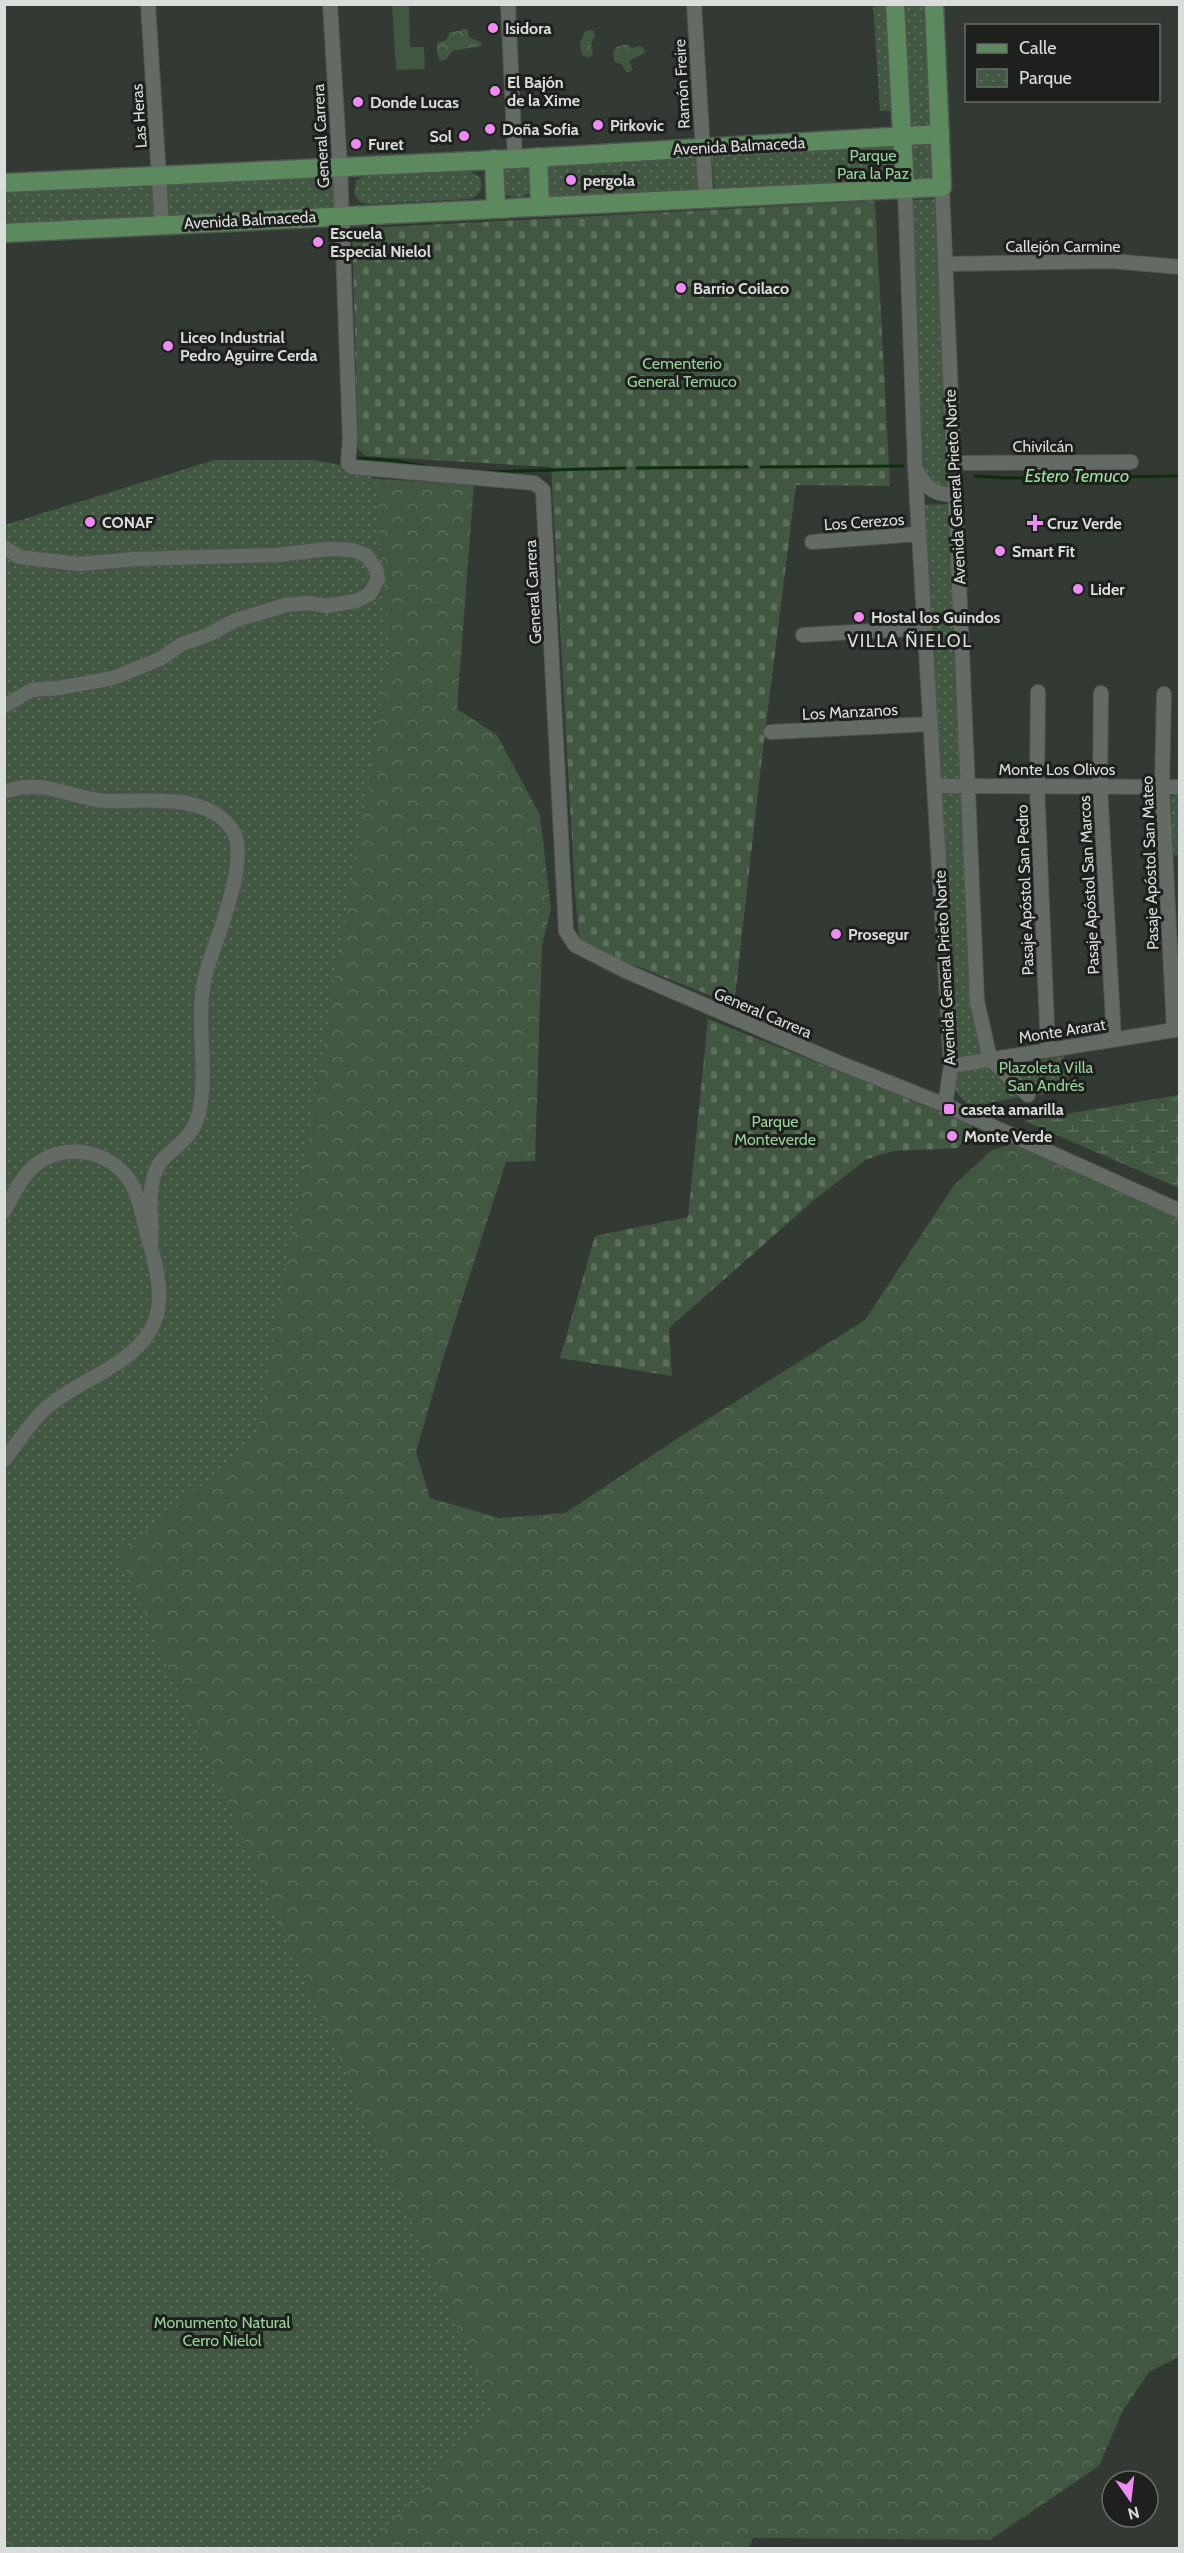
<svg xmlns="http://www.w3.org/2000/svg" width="1184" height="2553" font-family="Cabin,sans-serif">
<defs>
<pattern id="forest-crowns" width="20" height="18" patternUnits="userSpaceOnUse" patternTransform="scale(1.5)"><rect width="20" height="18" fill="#415741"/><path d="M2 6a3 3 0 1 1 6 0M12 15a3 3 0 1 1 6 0" fill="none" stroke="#5c6f5c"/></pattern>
<pattern id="wetland-marsh" width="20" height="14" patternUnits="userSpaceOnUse" patternTransform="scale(1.5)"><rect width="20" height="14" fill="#415741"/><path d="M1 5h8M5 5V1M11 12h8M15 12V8" fill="none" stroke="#5c6f5c"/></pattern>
<pattern id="cemetery-stones" width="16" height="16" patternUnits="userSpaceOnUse" patternTransform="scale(1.5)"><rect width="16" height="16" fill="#415741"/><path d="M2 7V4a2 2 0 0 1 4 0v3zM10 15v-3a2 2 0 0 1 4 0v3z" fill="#5c6f5c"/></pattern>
<pattern id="park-dots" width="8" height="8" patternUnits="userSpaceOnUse" patternTransform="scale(1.5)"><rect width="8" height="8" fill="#415741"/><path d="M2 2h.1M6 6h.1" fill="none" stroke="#5c6f5c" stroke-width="1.8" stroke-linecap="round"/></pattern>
</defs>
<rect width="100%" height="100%" fill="#333a33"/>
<polygon fill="#415741" points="392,5 409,5 410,47 424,47 425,69 396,70"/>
<g fill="url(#forest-crowns)">
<polygon points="464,28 468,30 469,37 482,43 481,46 452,51 447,59 440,61 437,54 437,43 446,40 450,32 460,31"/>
<polygon points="588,30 594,31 595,36 591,44 593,55 589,58 582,55 580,43 585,32"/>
<polygon points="627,44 632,48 640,46 644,48 645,53 629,61 633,70 627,73 621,64 614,61 613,52 616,47"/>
<polygon points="215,460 312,460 335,464 375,479 474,484 457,709 497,735 540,815 551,909 542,945 535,1161 506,1162 441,1365 416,1452 430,1498 500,1518 565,1513 686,1433 865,1320 954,1185 992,1150 1027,1140 1179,1216 1179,2357 1149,2372 1122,2412 1099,2466 990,2540 753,2538 749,2548 5,2548 5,525"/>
</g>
<polygon fill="url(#wetland-marsh)" points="1179,1095 1179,1188 1024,1121"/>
<g fill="url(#cemetery-stones)">
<polygon points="875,201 890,486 796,485 762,757 734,1005 601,952 579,938 575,894 551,467 365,456 358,449 352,229"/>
<polygon points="708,1019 973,1125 958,1148 893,1151 867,1159 814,1200 669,1328 672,1376 560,1358 595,1236 688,1217"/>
</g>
<g fill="url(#park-dots)">
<polygon points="873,5 890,5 897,110 880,111"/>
<polygon points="898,5 929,5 933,126 914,127 903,123"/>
<polygon points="898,140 901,185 715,192 711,154"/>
<polygon points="936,140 937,181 906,182 904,142"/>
<polygon points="698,150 701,197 542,203 539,159"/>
<circle cx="517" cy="182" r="16"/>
<path d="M468,170L480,177C484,188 480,196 469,199L369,204L360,202L354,194L356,181L364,176Z"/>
<polygon points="335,173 336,210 167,219 165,178"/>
<polygon points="153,179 155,219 5,226 5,189"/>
<polygon points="938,199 949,491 938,490 920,472 907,200"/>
<polygon points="215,460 312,460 335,464 375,479 390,654 257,1440 118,1554 495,2412 365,2548 28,2548 5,2537 5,525"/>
<path d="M949,504L962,774C956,785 944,783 937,774L924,505Z"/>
<polygon points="966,788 986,1056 954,1062 938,789"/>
<polygon points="1179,795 1179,855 1173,855 1171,796"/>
<polygon points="1064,1056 1070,1090 1039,1095 1019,1082 1009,1070 1010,1066"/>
<path d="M984,1065L992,1067L1024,1096L972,1107C960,1100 942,1078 964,1069C970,1066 978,1066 984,1065Z"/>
</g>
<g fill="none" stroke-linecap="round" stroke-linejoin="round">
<g stroke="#0d2f10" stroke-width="3">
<polyline points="359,458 397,461 428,467"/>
<polyline points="761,467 903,466"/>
<polyline points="637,468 747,467"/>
<polyline points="483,472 625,468"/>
<polyline points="975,476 1006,478 1180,476"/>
</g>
<defs>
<g id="minor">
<polyline points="148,4 162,225"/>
<polyline points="330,4 340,167 350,439 348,463 352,467 534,483 543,490 566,931 575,945 628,972 837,1062 945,1105 1180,1211"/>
<polyline points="508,4 515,159"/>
<polyline points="694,4 706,198"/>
<polyline points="942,187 977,1001 990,1059 1028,1095"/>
<polyline points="905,188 915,467 951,1066 945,1105"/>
<polyline points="946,264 1111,261 1180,267"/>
<polyline points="954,463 1131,462"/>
<path d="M917,471C927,489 935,495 956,495"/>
<polyline points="812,542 918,534"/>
<polyline points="4,547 19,557 79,564 135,559 277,555 329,549 352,550 366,555 376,569 378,579 370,594 356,601 327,606 309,603 286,605 236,620 208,635 182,644 160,659 113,678 59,688 32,690 4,706"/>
<polyline points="803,635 924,628"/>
<polyline points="1038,692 1037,785 1048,1050"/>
<polyline points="1101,693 1100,786 1114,1039"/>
<polyline points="1164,694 1162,786 1174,1030"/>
<polyline points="771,732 930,724"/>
<polyline points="935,786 1180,787"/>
<path d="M4,791C12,790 20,787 27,787C55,785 80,800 107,801C146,802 206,792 232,829C252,857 215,940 206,973C194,1019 209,1067 199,1113C191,1145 164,1150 156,1170C146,1193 153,1223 151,1247"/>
<polyline points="951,1066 1180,1029"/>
<path d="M4,1212C12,1197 19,1181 31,1169C60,1141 108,1148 130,1181C140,1197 143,1220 148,1238C156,1263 165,1298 154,1323C137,1365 76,1380 44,1410C29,1424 17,1444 4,1460"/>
</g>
<g id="major">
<polyline points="895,4 905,188"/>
<polyline points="538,157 540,206"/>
<polyline points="494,159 496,208"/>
<polyline points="4,183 515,159 940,134"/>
<polyline points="4,233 942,187 934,4"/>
</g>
</defs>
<use href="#minor" stroke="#505650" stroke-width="16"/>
<use href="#major" stroke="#505650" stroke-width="21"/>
<use href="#minor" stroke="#646b64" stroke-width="14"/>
<use href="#major" stroke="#5d895f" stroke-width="18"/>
</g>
<g fill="#f08bf6" stroke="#1d201d" stroke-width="2">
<circle cx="493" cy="28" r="6"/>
<circle cx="495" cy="91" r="6"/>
<circle cx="358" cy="102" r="6"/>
<circle cx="598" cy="125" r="6"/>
<circle cx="490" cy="129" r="6"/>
<circle cx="464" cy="136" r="6"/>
<circle cx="356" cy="144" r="6"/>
<circle cx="571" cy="180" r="6"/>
<circle cx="318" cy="242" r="6"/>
<circle cx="681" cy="288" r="6"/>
<circle cx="168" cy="346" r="6"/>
<circle cx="90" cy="522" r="6"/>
<path d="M1032 514h6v6h6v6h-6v6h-6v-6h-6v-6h6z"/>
<circle cx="1000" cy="551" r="6"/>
<circle cx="1078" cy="589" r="6"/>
<circle cx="859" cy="617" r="6"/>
<circle cx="836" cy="934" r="6"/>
<rect x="943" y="1103" width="12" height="12" rx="3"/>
<circle cx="952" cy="1136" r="6"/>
</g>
<g text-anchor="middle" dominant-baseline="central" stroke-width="6" stroke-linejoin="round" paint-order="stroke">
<g font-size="16" font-weight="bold" fill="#dadeda" stroke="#1d201d" text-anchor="start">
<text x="505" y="28">Isidora</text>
<text x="507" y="82">El Bajón<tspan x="507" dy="18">de la Xime</tspan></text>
<text x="370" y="102">Donde Lucas</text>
<text x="610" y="125">Pirkovic</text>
<text x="502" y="129">Doña Sofia</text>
<text x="452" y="136" text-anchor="end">Sol</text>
<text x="368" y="144">Furet</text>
<text x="583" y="180">pergola</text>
<text x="330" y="233">Escuela<tspan x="330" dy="18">Especial Nielol</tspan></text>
<text x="693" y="288">Barrio Coilaco</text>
<text x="180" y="337">Liceo Industrial<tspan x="180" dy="18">Pedro Aguirre Cerda</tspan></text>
<text x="102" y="522">CONAF</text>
<text x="1047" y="523">Cruz Verde</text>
<text x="1012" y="551">Smart Fit</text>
<text x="1090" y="589">Lider</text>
<text x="871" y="617">Hostal los Guindos</text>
<text x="848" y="934">Prosegur</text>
<text x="961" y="1109">caseta amarilla</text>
<text x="964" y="1136">Monte Verde</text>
</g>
<g font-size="16" fill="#dadeda" stroke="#1d201d">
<text transform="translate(682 84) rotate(-93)">Ramón Freire</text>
<text transform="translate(139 116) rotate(-94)">Las Heras</text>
<text transform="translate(321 136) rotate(-93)">General Carrera</text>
<text transform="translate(739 146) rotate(-3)">Avenida Balmaceda</text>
<text transform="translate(250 220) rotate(-3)">Avenida Balmaceda</text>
<text x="1063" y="246">Callejón Carmine</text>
<text x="1043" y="446">Chivilcán</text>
<text transform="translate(955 487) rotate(-93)">Avenida General Prieto Norte</text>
<text transform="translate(864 522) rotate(-4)">Los Cerezos</text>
<text transform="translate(533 592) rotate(-93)">General Carrera</text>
<text transform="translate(850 712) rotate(-3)">Los Manzanos</text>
<text x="1057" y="769">Monte Los Olivos</text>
<text transform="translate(1150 863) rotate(-92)">Pasaje Apóstol San Mateo</text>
<text transform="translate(1089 885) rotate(-93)">Pasaje Apóstol San Marcos</text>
<text transform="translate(1025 890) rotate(-92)">Pasaje Apóstol San Pedro</text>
<text transform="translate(945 968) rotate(-93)">Avenida General Prieto Norte</text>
<text transform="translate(763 1013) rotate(23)">General Carrera</text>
<text transform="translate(1062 1031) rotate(-9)">Monte Ararat</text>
</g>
<g font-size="16" fill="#97d098" stroke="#1d201d">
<text x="873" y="155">Parque<tspan x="873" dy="18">Para la Paz</tspan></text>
<text x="682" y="363">Cementerio<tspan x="682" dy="18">General Temuco</tspan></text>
<text x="1046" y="1067">Plazoleta Villa<tspan x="1046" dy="18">San Andrés</tspan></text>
<text x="775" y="1121">Parque<tspan x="775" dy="18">Monteverde</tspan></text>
<text x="222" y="2322">Monumento Natural<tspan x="222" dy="18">Cerro Ñielol</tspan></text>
</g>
<g font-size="18" font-style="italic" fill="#a2dba2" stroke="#1d201d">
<text x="1077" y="476">Estero Temuco</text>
</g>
<g font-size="18" letter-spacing="1.5" fill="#dadeda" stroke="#1d201d">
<text x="910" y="641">VILLA ÑIELOL</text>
</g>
</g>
<rect width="1184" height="2553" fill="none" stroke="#dadeda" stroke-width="12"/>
<rect x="965" y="24" width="195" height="78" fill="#1d201d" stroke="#696c69" stroke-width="1.5"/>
<rect x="977" y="44" width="30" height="9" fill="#5d895f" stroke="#696c69" stroke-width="1.5"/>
<text x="1019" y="54" font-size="18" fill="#dadeda">Calle</text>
<rect x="977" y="69" width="30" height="18" fill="url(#park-dots)" stroke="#696c69" stroke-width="1.5"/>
<text x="1019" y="84" font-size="18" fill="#dadeda">Parque</text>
<g transform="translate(1130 2499) rotate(166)"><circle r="28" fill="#1d201d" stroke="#696c69" stroke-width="1.5"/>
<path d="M0-4.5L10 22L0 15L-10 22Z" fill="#f08bf6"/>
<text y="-9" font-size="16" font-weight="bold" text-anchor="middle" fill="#dadeda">N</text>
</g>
</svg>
